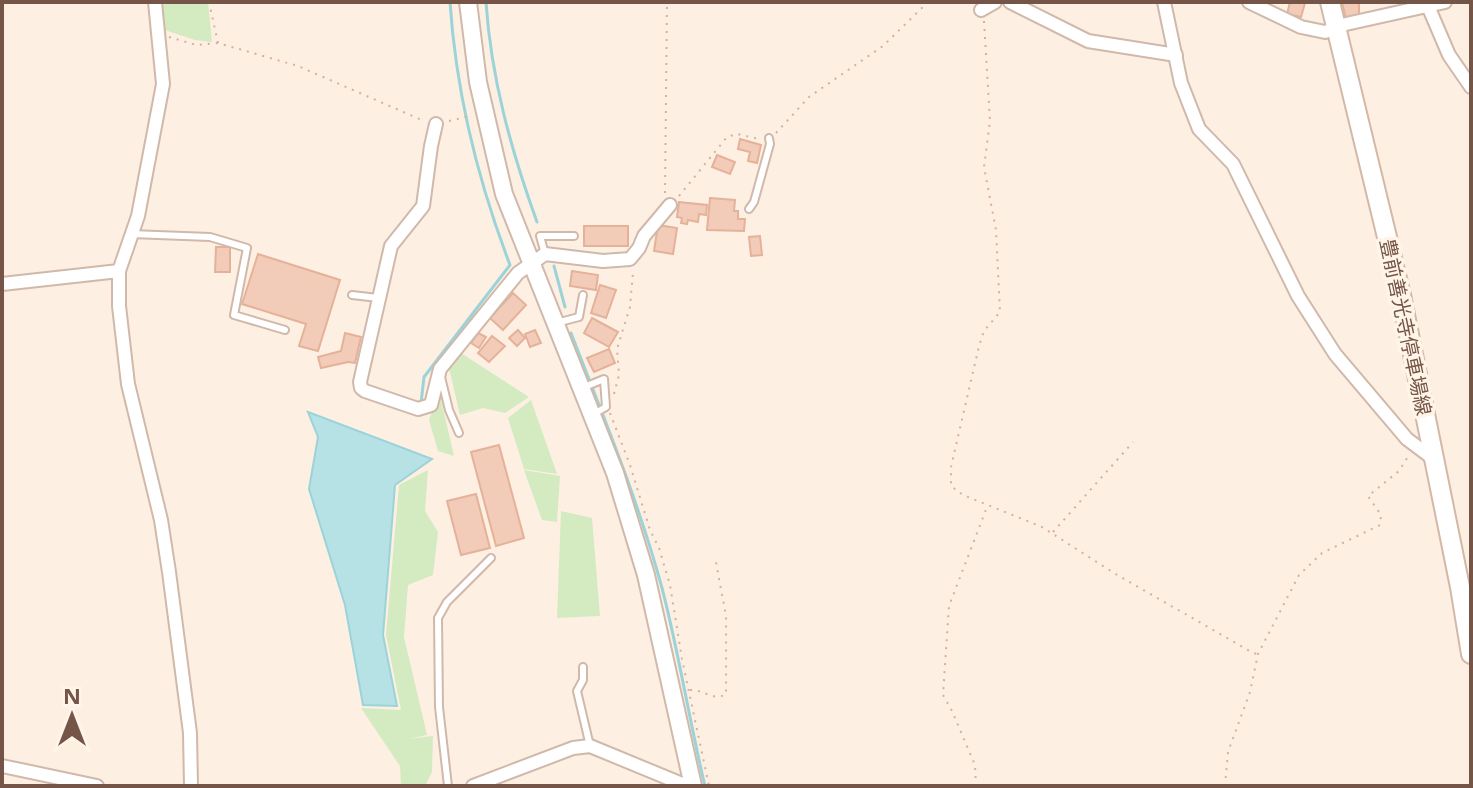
<svg xmlns="http://www.w3.org/2000/svg" width="1473" height="788" font-family="'Noto Sans','Noto Sans JP',sans-serif">
<rect width="100%" height="100%" fill="#fdf0e2"/>
<g fill="#d4eac0">
<polygon points="163,2 208,2 212,42 195,40 162,29"/>
<polygon points="461,353 529,397 505,413 483,408 460,415 449,368"/>
<polygon points="439,391 454,456 438,451 429,420"/>
<polygon points="531,400 557,474 524,469 508,418"/>
<polygon points="428,470 425,511 438,532 433,575 408,585 404,637 427,735 408,739 433,736 432,772 425,786 401,786 400,766 361,708 401,710 386,635 399,485"/>
<polygon points="524,470 560,476 557,522 542,520"/>
<polygon points="561,511 592,518 600,616 557,618"/>
</g>
<polygon fill="#b6e2e6" stroke="#9cd3d8" stroke-width="2" points="308,412 432,459 395,485 383,635 397,706 363,705 345,605 309,489 318,437"/>
<g fill="none" stroke-linecap="round" stroke-linejoin="round">
<g stroke="#9cd3d8" stroke-width="3">
<path d="M486,2C491,78 511,150 537,222"/>
<polyline points="554,266 565,307"/>
<path d="M571,333C604,418 638,500 662,588C679,653 689,720 705,786"/>
<path d="M421,403L424,377L510,265C478,181 456,93 450,2"/>
</g>
</g>
<g fill="#f2ccb9" stroke="#e5b199" stroke-width="2">
<polygon points="1290,2 1305,3 1301,17 1287,14"/>
<polygon points="1342,2 1359,2 1359,16 1346,19"/>
<polygon points="740,139 761,145 757,163 748,161 750,152 738,149"/>
<polygon points="717,155 735,162 730,174 712,167"/>
<polygon points="710,198 735,200 734,211 738,211 738,219 745,219 744,231 707,230"/>
<polygon points="679,202 707,205 706,215 699,214 698,222 688,220 687,224 681,223 682,218 677,217"/>
<polygon points="658,225 677,228 673,254 654,251"/>
<rect x="584" y="226" width="44" height="20"/>
<polygon points="760,236 762,255 751,256 749,237"/>
<polygon points="216,247 230,247 230,272 215,272"/>
<polygon points="258,254 340,280 318,351 299,346 306,324 242,304"/>
<polygon points="572,271 598,275 596,290 570,286"/>
<polygon points="600,285 616,290 606,318 591,313"/>
<polygon points="513,293 526,305 503,330 490,318"/>
<polygon points="592,318 618,332 609,347 584,333"/>
<polygon points="518,330 525,338 517,346 509,338"/>
<polygon points="535,330 541,343 530,347 525,334"/>
<polygon points="345,333 361,337 355,363 348,362 321,368 318,357 341,351"/>
<polygon points="478,333 486,337 479,348 471,343"/>
<polygon points="492,336 505,346 489,362 478,353"/>
<polygon points="609,349 615,363 594,372 587,358"/>
<polygon points="499,445 524,538 496,546 471,452"/>
<polygon points="476,494 490,548 461,555 447,501"/>
</g>
<g fill="none" stroke-linecap="round" stroke-linejoin="round">
<defs>
<g id="service">
<polyline points="749,209 754,202 770,144 769,138"/>
<polyline points="131,234 210,237 247,248 234,315 285,330"/>
<polyline points="545,254 540,236 574,236"/>
<polyline points="352,295 378,298"/>
<polyline points="556,323 579,317 583,295"/>
<polyline points="441,377 449,410 459,433"/>
<polyline points="582,388 604,379 606,407 592,415"/>
<polyline points="583,667 583,680 577,691 590,746"/>
<polyline points="448,786 439,707 438,618 447,602 491,558"/>
</g>
<g id="minor">
<polyline points="155,2 163,84 138,216 119,271 119,306 128,384 161,520 169,572 190,733 191,786"/>
<polyline points="1010,2 1088,41 1176,55"/>
<polyline points="1164,2 1181,83 1199,129 1233,164 1298,296 1335,354 1407,439 1435,460"/>
<polyline points="1249,2 1301,27 1325,32 1346,24 1445,2"/>
<polyline points="1428,6 1449,55 1471,87"/>
<polyline points="981,10 995,2"/>
<polyline points="436,124 431,146 423,206 391,246 360,382 361,388 365,391 418,409 431,405 440,369 518,273 545,254 603,261 630,259 639,248 644,236 670,205"/>
<polyline points="2,284 119,271"/>
<polyline points="2,766 97,786"/>
<polyline points="473,786 573,748 590,746 687,786"/>
</g>
<polyline id="tertiary" points="468,2 478,82 504,194 615,473 646,575 693,786"/>
<polyline id="secondary" points="1330,2 1401,295 1460,587 1471,654"/>
</defs>
<use href="#service" stroke="#d0b9ab" stroke-width="10"/>
<use href="#minor" stroke="#d0b9ab" stroke-width="16"/>
<use href="#tertiary" stroke="#d0b9ab" stroke-width="20"/>
<use href="#secondary" stroke="#d3b8a8" stroke-width="22"/>
<g stroke="#d7af9c" stroke-width="2" stroke-dasharray="2 6" stroke-linecap="butt">
<polyline points="209,2 218,43 298,66 424,121"/>
<polyline points="984,21 990,121 984,167 996,230 1000,312 984,331 979,346 951,467 951,486 963,495 1042,527 1114,573 1253,653 1258,654"/>
<polyline points="169,37 196,45 218,43"/>
<polyline points="449,121 470,116"/>
<polyline points="776,133 809,97 883,46 928,2"/>
<polyline points="665,193 667,2"/>
<polyline points="679,196 727,137 737,134 759,139"/>
<polyline points="614,394 619,375 617,349 630,307 633,272"/>
<polyline points="610,413 630,465 650,530 659,548 670,585 682,659 709,786"/>
<polyline points="1053,532 1133,442"/>
<path d="M690,690C703,689 714,702 726,694V616L715,557"/>
<polyline points="976,786 975,765 952,711 943,695 949,606 987,507"/>
<polyline points="1225,786 1228,752 1250,692 1258,654 1299,575 1322,553 1380,525 1381,515 1368,496 1399,471 1409,455"/>
</g>
<use href="#service" stroke="#fff" stroke-width="6"/>
<use href="#minor" stroke="#fff" stroke-width="12"/>
<use href="#tertiary" stroke="#fff" stroke-width="16"/>
<use href="#secondary" stroke="#fff" stroke-width="18"/>
</g>
<g text-anchor="middle" dominant-baseline="central" stroke-width="7" stroke-linejoin="round" paint-order="stroke">
<g font-size="20" fill="#745548" stroke="#fff4e8">
<text transform="translate(1406 327) rotate(78)">豊前善光寺停車場線</text>
</g>
</g>
<rect width="1473" height="788" fill="none" stroke="#745548" stroke-width="8"/>
<g transform="translate(72 716)" stroke="#fff4e8" stroke-width="6" paint-order="stroke">
<path d="M0-6L14 30L0 20L-14 30Z" fill="#745548"/>
<text y="-12" font-size="22" font-weight="bold" text-anchor="middle" fill="#745548">N</text>
</g>
</svg>
